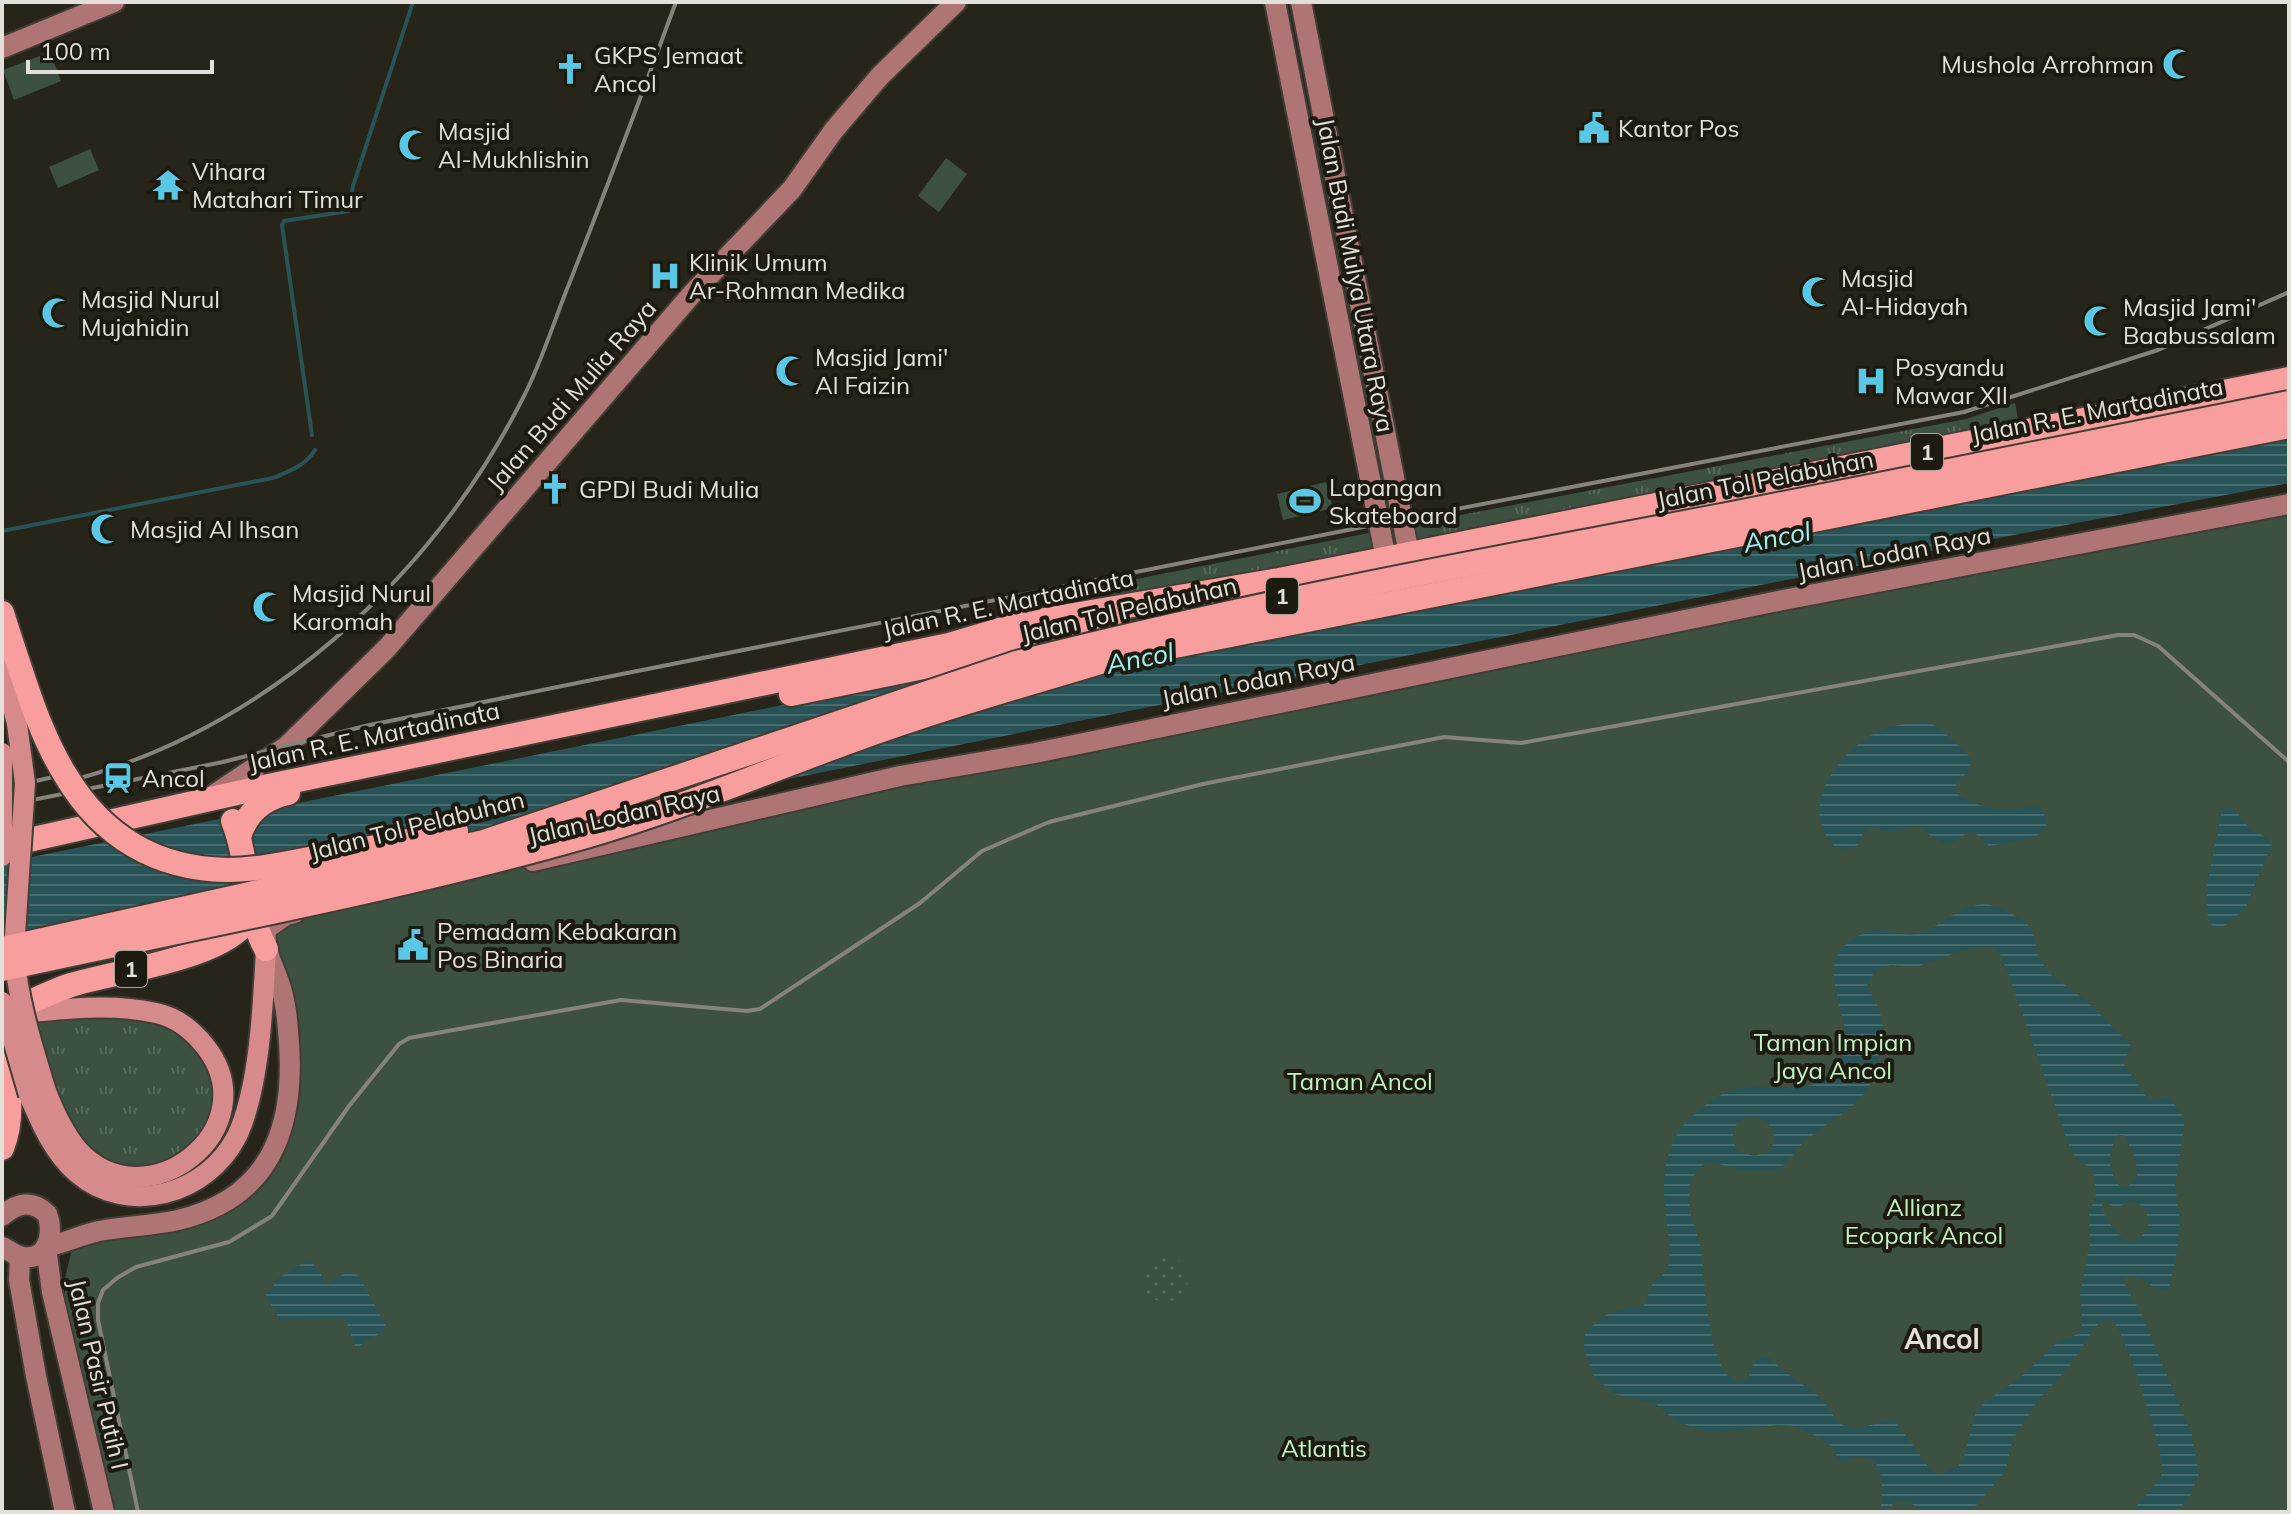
<svg xmlns="http://www.w3.org/2000/svg" width="2291" height="1514" font-family="Mulish,sans-serif">
<defs>
<pattern id="grass-tufts" width="24" height="20" patternUnits="userSpaceOnUse" patternTransform="scale(2)"><rect width="24" height="20" fill="#3d5140"/><path d="M3 7l-1-3M5 7V3M7 7l1-3M15 17l-1-3M17 17v-4M19 17l1-3" fill="none" stroke="#596a5b"/></pattern>
<pattern id="garden-dots" width="8" height="8" patternUnits="userSpaceOnUse" patternTransform="scale(2)"><rect width="8" height="8" fill="#3d5140"/><path d="M2 2h.1M6 6h.1" fill="none" stroke="#596a5b" stroke-width="1.8" stroke-linecap="round"/></pattern>
<pattern id="water-rules" width="6" height="5" patternUnits="userSpaceOnUse" patternTransform="scale(2)"><rect width="6" height="5" fill="#285458"/><path d="M0 2.5h6" fill="none" stroke="#476c6f"/></pattern>
</defs>
<rect width="100%" height="100%" fill="#27241a"/>
<g fill="url(#grass-tufts)">
<polygon points="2015,403 2019,424 1409,554 1403,526 1966,419"/>
<polygon points="1379,531 1386,559 1113,612 1106,585"/>
<path d="M87,1016C113,1017 141,1016 166,1026C180,1031 194,1045 201,1058C246,1136 150,1204 87,1146C58,1120 46,1058 37,1022Z"/>
</g>
<g fill="#3d5140">
<polygon points="50,52 61,81 14,100 3,70"/>
<polygon points="90,149 99,170 58,188 49,167"/>
<polygon points="946,158 967,174 939,212 918,196"/>
<polygon points="1326,482 1333,508 1283,520 1277,494"/>
<polygon points="2289,504 2289,1512 110,1512 65,1299 65,1278 74,1240 156,1223 249,1185 290,1090 266,949 287,915 647,837"/>
</g>
<circle fill="url(#garden-dots)" cx="1165" cy="1279" r="23"/>
<g fill="url(#water-rules)" fill-rule="evenodd">
<polygon points="2289,439 2289,483 1982,541 261,884 2,940 2,863 985,664 1415,612"/>
<path d="M1929,722L1943,731L1971,758L1970,769L1956,784L1957,793C1970,805 1995,811 2014,809C2024,808 2031,805 2041,808L2047,821L2044,831L2031,839L1989,846L1973,832C1964,833 1963,836 1956,841C1941,851 1928,831 1916,826C1908,827 1899,832 1890,832C1884,831 1878,826 1871,829C1855,835 1865,854 1836,848C1795,807 1838,753 1879,731C1894,724 1913,723 1929,722Z"/>
<path d="M2227,807C2240,811 2242,822 2251,829C2259,835 2267,835 2272,844L2246,907L2226,925L2217,928L2210,924C2199,890 2217,851 2220,817L2223,810Z"/>
<path d="M1986,904L2000,908L2025,921L2034,934L2038,957L2050,974L2086,1000L2132,1047L2123,1063L2149,1100L2169,1097L2185,1120L2175,1186L2180,1219L2178,1246L2169,1288L2163,1291C2148,1288 2147,1275 2126,1277L2124,1283L2142,1315L2192,1435L2199,1475L2191,1494L2177,1512H2131C2141,1500 2156,1487 2162,1473C2167,1458 2124,1330 2112,1320L2103,1321L2097,1325L2070,1365L2037,1402L2013,1439L2005,1472L1970,1512H1919C1912,1501 1907,1501 1894,1502L1888,1512H1880C1885,1480 1883,1442 1841,1463L1831,1446L1818,1437L1793,1426L1778,1425L1727,1432L1705,1431L1675,1421L1656,1404L1614,1394L1595,1377L1590,1367L1584,1348L1585,1333C1602,1314 1617,1307 1643,1307C1648,1300 1648,1292 1652,1285C1656,1278 1665,1276 1668,1267C1671,1254 1669,1238 1667,1225C1663,1194 1661,1164 1676,1136C1682,1125 1691,1117 1701,1109C1711,1100 1724,1091 1738,1089C1768,1082 1798,1098 1826,1077C1883,1036 1788,962 1867,932C1884,925 1902,939 1920,933C1946,924 1952,907 1986,904ZM1991,946L2000,954L2010,979L2071,1151L2077,1159L2093,1170L2096,1194L2089,1215L2090,1244L2080,1293L2082,1326L2078,1334L2059,1341L2024,1374L1983,1404L1976,1412L1964,1457L1958,1466L1940,1474L1931,1470L1894,1420C1880,1419 1865,1430 1851,1428C1833,1424 1832,1408 1820,1398C1804,1383 1784,1374 1770,1358C1756,1354 1752,1363 1749,1376C1708,1406 1704,1267 1701,1250C1698,1234 1690,1219 1689,1203C1688,1191 1690,1178 1698,1169C1703,1164 1708,1162 1715,1163C1720,1163 1726,1167 1732,1168C1748,1172 1765,1172 1780,1169L1807,1139L1850,1108L1867,1092L1876,1069L1884,1032L1879,1009L1867,986L1873,974L1890,965L1916,967L1964,950ZM1756,1117C1771,1122 1780,1137 1769,1151L1754,1156L1738,1151L1732,1138L1737,1123L1745,1118ZM2122,1135L2125,1136L2136,1161L2137,1177L2128,1187H2121C2107,1174 2108,1152 2117,1136ZM2103,1201L2117,1208L2131,1201C2146,1205 2149,1215 2148,1230L2136,1241L2123,1240C2116,1227 2098,1217 2103,1201Z"/>
<polygon points="310,1259 325,1281 329,1282 349,1271 359,1276 386,1326 384,1331 356,1348 345,1318 280,1321 265,1293 272,1290 275,1280"/>
</g>
<g fill="none" stroke-linecap="round" stroke-linejoin="round">
<g stroke="#285458" stroke-width="4">
<polyline points="312,435 282,225 284,221 349,211 353,186 413,2"/>
<path d="M2,531L273,478C290,471 305,466 315,450"/>
</g>
<defs>
<g id="secondary">
<polyline points="1275,2 1386,559"/>
<polyline points="1301,2 1409,554"/>
<polyline points="2,48 114,2"/>
<polyline points="212,796 287,746 387,648 692,294 792,189 834,130 880,76 956,2"/>
<polyline points="533,861 900,776 1035,753 1783,600 2289,504"/>
<path d="M2,1216C17,1203 32,1199 47,1214C55,1234 47,1264 19,1256C13,1254 8,1249 2,1247"/>
<polyline points="20,1256 19,1280 36,1376 65,1512"/>
<path d="M104,1512L52,1292L46,1247C65,1243 81,1235 99,1231C125,1226 152,1226 178,1220C276,1197 297,1120 288,1030C287,1016 285,1001 281,988C275,967 263,951 266,929L286,915L295,913"/>
</g>
<g id="primary">
<path d="M15,1014C60,1009 111,1003 156,1013C176,1017 193,1031 205,1046C270,1128 146,1225 78,1150C64,1133 54,1112 46,1091"/>
<path d="M29,1095C41,1123 53,1152 77,1173C128,1217 207,1195 237,1136C260,1087 263,1004 266,949"/>
</g>
<g id="highway">
<polyline points="2,613 9,635"/>
<polyline points="791,694 1120,627"/>
<path d="M233,821C250,863 244,909 266,949"/>
<path d="M239,837C246,813 264,798 288,793"/>
<polyline points="2,846 259,788 949,645 1016,625 1279,580 2289,379"/>
<path d="M2,1015C25,1005 47,993 71,985C115,971 232,958 251,914"/>
<path d="M2,1049C8,1081 15,1117 2,1148"/>
</g>
</defs>
<use href="#secondary" stroke="#413e35" stroke-width="24"/>
<use href="#primary" stroke="#413e35" stroke-width="24"/>
<use href="#highway" stroke="#413e35" stroke-width="28"/>
<use href="#secondary" stroke="#af7474" stroke-width="20"/>
<use href="#primary" stroke="#d68a8b" stroke-width="20"/>
<use href="#highway" stroke="#f99e9f" stroke-width="24"/>
<g stroke="#85837a" stroke-width="4">
<path d="M62,783C264,732 431,580 524,396C542,361 554,321 569,284C606,191 641,96 676,2"/>
<polyline points="2,789 70,773"/>
<polyline points="2,806 223,762 365,726 592,680 1378,524 1964,412 2158,350 2289,292"/>
<polyline points="138,1512 98,1320 98,1303 103,1290 117,1278 136,1267 229,1242 272,1216 349,1106 399,1044 409,1038 621,1000 747,1011 760,1009 920,903 982,851 1049,822 1203,784 1444,737 1521,743 2118,635 2134,635 2158,646 2289,762"/>
</g>
<defs>
<g id="primary-bridge">
<path d="M2,662L17,724L25,783L14,950C17,999 32,1045 46,1091"/>
<polyline points="2,753 2,856"/>
<polyline points="2,1002 29,1095"/>
</g>
<g id="highway-bridge">
<path d="M9,635C25,682 39,733 66,776C102,836 156,869 227,870C261,870 296,861 330,855C372,848 414,841 456,831"/>
<path d="M2,949L484,842L1017,663C1253,603 1493,559 1732,514C1918,478 2104,440 2289,403"/>
<path d="M2,969C197,926 394,891 586,836C673,811 758,775 843,744C932,711 1023,685 1114,658L2289,426"/>
</g>
</defs>
<use href="#primary-bridge" stroke="#413e35" stroke-width="24" stroke-linecap="butt"/>
<use href="#highway-bridge" stroke="#413e35" stroke-width="28" stroke-linecap="butt"/>
<use href="#primary-bridge" stroke="#d68a8b" stroke-width="20"/>
<use href="#highway-bridge" stroke="#f99e9f" stroke-width="24"/>
</g>
<defs>
<symbol id="mosque-bare" viewBox="-9 -9 18 18"><path d="M3.5-4.9A6 6 0 1 0 3.5 4.9A5 5 0 1 1 3.5-4.9Z" fill="#5ac8e5" stroke="#1d1b10" stroke-width="2.5" paint-order="stroke"/></symbol>
<symbol id="church-bare" viewBox="-9 -9 18 18"><path d="M-1.2-6h2.4v3.5h3.3v2.4h-3.3V6h-2.4V-.1h-3.3v-2.4h3.3Z" fill="#5ac8e5" stroke="#1d1b10" stroke-width="2.5" paint-order="stroke"/></symbol>
<symbol id="civic-bare" viewBox="-9 -9 18 18"><path d="M-.6-6.5H3V-4.5H.6V-3L4-1V1h2V6H-6V1h2V-1L-.6-3ZM-1.2 2.5V6h2.4V2.5Z" fill="#5ac8e5" stroke="#1d1b10" stroke-width="2.5" paint-order="stroke"/></symbol>
<symbol id="temple-bare" viewBox="-9 -9 18 18"><path d="M0-6L5-2H3V0L6.5 2.5H4V6H1.5V3h-3V6H-4V2.5H-6.5L-3 0V-2H-5Z" fill="#5ac8e5" stroke="#1d1b10" stroke-width="2.5" paint-order="stroke"/></symbol>
<symbol id="hospital-bare" viewBox="-9 -9 18 18"><path d="M-5-5h3v3.5h4V-5h3V5h-3V1.5h-4V5h-3Z" fill="#5ac8e5" stroke="#1d1b10" stroke-width="2.5" paint-order="stroke"/></symbol>
<symbol id="stadium-bare" viewBox="-9 -9 18 18"><path d="M0-5a6.5 5 0 1 0 0 10a6.5 5 0 1 0 0-10ZM-3.5-1.8h7v3.6h-7Z" fill="#5ac8e5" stroke="#1d1b10" stroke-width="2.5" paint-order="stroke"/></symbol>
<symbol id="station-bare" viewBox="-9 -9 18 18"><path d="M-3-6H3Q5-6 5-4V2Q5 4 3 4L4.5 6H3L1.5 4h-3L-3 6H-4.5L-3 4Q-5 4-5 2V-4Q-5-6-3-6ZM-3.5-4v3h7v-3ZM-3.5 1v1.5H-2V1ZM2 1v1.5H3.5V1Z" fill="#5ac8e5" stroke="#1d1b10" stroke-width="2.5" paint-order="stroke"/></symbol>
</defs>
<g fill-rule="evenodd">
<use href="#mosque-bare" x="2156" y="42" width="44" height="44"/>
<use href="#church-bare" x="548" y="47" width="44" height="44"/>
<use href="#civic-bare" x="1572" y="106" width="44" height="44"/>
<use href="#mosque-bare" x="392" y="123" width="44" height="44"/>
<use href="#temple-bare" x="146" y="163" width="44" height="44"/>
<use href="#hospital-bare" x="643" y="254" width="44" height="44"/>
<use href="#mosque-bare" x="1795" y="270" width="44" height="44"/>
<use href="#mosque-bare" x="35" y="291" width="44" height="44"/>
<use href="#mosque-bare" x="2077" y="299" width="44" height="44"/>
<use href="#mosque-bare" x="769" y="349" width="44" height="44"/>
<use href="#hospital-bare" x="1849" y="359" width="44" height="44"/>
<use href="#church-bare" x="533" y="467" width="44" height="44"/>
<use href="#stadium-bare" x="1283" y="479" width="44" height="44"/>
<use href="#mosque-bare" x="84" y="507" width="44" height="44"/>
<use href="#mosque-bare" x="246" y="585" width="44" height="44"/>
<use href="#station-bare" x="96" y="756" width="44" height="44"/>
<use href="#civic-bare" x="391" y="923" width="44" height="44"/>
</g>
<g text-anchor="middle" dominant-baseline="central" stroke-width="8" stroke-linejoin="round" paint-order="stroke">
<g fill="#1d1b10" stroke="#a7a59d" stroke-width="2">
<rect x="1911" y="434" width="32" height="36" rx="6"/>
<rect x="1266" y="578" width="32" height="36" rx="6"/>
<rect x="115" y="951" width="32" height="36" rx="6"/>
</g>
<g font-size="22" font-weight="bold" fill="#e2e0d9">
<text x="1927" y="452">1</text>
<text x="1282" y="596">1</text>
<text x="131" y="969">1</text>
</g>
<g font-size="24" fill="#e2e0d9" stroke="#1d1b10" text-anchor="start">
<text x="594" y="55">GKPS Jemaat<tspan x="594" dy="28">Ancol</tspan></text>
<text x="2154" y="64" text-anchor="end">Mushola Arrohman</text>
<text x="1618" y="128">Kantor Pos</text>
<text x="438" y="131">Masjid<tspan x="438" dy="28">Al-Mukhlishin</tspan></text>
<text x="192" y="171">Vihara<tspan x="192" dy="28">Matahari Timur</tspan></text>
<text x="689" y="262">Klinik Umum<tspan x="689" dy="28">Ar-Rohman Medika</tspan></text>
<text x="1841" y="278">Masjid<tspan x="1841" dy="28">Al-Hidayah</tspan></text>
<text x="81" y="299">Masjid Nurul<tspan x="81" dy="28">Mujahidin</tspan></text>
<text x="2123" y="307">Masjid Jami'<tspan x="2123" dy="28">Baabussalam</tspan></text>
<text x="815" y="357">Masjid Jami'<tspan x="815" dy="28">Al Faizin</tspan></text>
<text x="1895" y="367">Posyandu<tspan x="1895" dy="28">Mawar XII</tspan></text>
<text x="1329" y="487">Lapangan<tspan x="1329" dy="28">Skateboard</tspan></text>
<text x="579" y="489">GPDI Budi Mulia</text>
<text x="130" y="529">Masjid Al Ihsan</text>
<text x="292" y="593">Masjid Nurul<tspan x="292" dy="28">Karomah</tspan></text>
<text x="142" y="778">Ancol</text>
<text x="437" y="931">Pemadam Kebakaran<tspan x="437" dy="28">Pos Binaria</tspan></text>
</g>
<g font-size="24" fill="#e2e0d9" stroke="#1d1b10">
<text transform="translate(1356 275) rotate(79)">Jalan Budi Mulya Utara Raya</text>
<text transform="translate(571 395) rotate(-49)">Jalan Budi Mulia Raya</text>
<text transform="translate(2097 410) rotate(-11)">Jalan R. E. Martadinata</text>
<text transform="translate(1765 479) rotate(-11)">Jalan Tol Pelabuhan</text>
<text transform="translate(1894 553) rotate(-11)">Jalan Lodan Raya</text>
<text transform="translate(1008 603) rotate(-12)">Jalan R. E. Martadinata</text>
<text transform="translate(1129 609) rotate(-13)">Jalan Tol Pelabuhan</text>
<text transform="translate(1258 680) rotate(-11)">Jalan Lodan Raya</text>
<text transform="translate(374 736) rotate(-12)">Jalan R. E. Martadinata</text>
<text transform="translate(624 814) rotate(-13)">Jalan Lodan Raya</text>
<text transform="translate(417 825) rotate(-14)">Jalan Tol Pelabuhan</text>
<text transform="translate(99 1374) rotate(77)">Jalan Pasir Putih I</text>
</g>
<g font-size="24" fill="#c0f2c6" stroke="#1d1b10">
<text x="1833" y="1042">Taman Impian<tspan x="1833" dy="28">Jaya Ancol</tspan></text>
<text x="1360" y="1081">Taman Ancol</text>
<text x="1924" y="1207">Allianz<tspan x="1924" dy="28">Ecopark Ancol</tspan></text>
<text x="1324" y="1448">Atlantis</text>
</g>
<g font-size="26" font-style="italic" fill="#9feff7" stroke="#1d1b10">
<text transform="translate(1777 537) rotate(-11)">Ancol</text>
<text transform="translate(1140 658) rotate(-11)">Ancol</text>
</g>
<g font-size="28" font-weight="bold" fill="#e2e0d9" stroke="#1d1b10">
<text x="1942" y="1338">Ancol</text>
</g>
</g>
<rect width="2291" height="1514" fill="none" stroke="#e2e0d9" stroke-width="8"/>
<path d="M28 60v12h184v-12" fill="none" stroke="#e2e0d9" stroke-width="4"/>
<text x="40" y="60" font-size="24" fill="#e2e0d9" stroke="#1d1b10" stroke-width="6" paint-order="stroke">100 m</text>
</svg>
